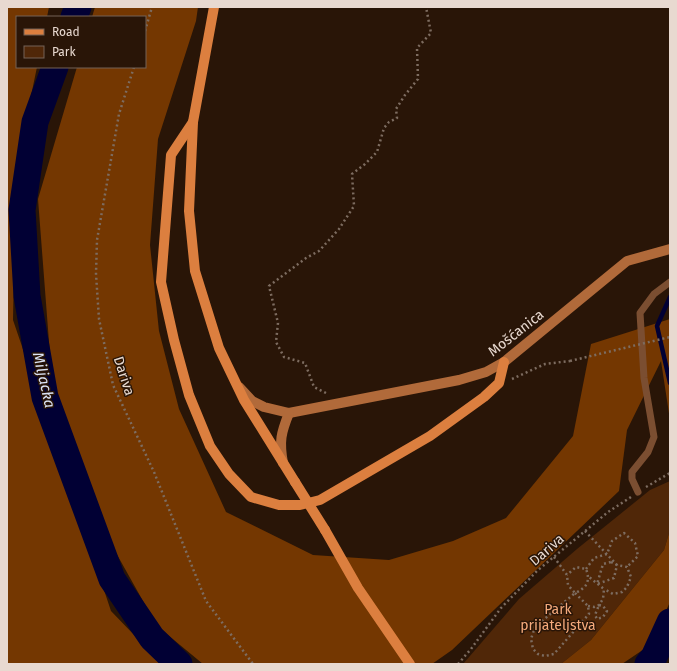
<svg xmlns="http://www.w3.org/2000/svg" width="677" height="671" font-family="'Fira Sans',sans-serif">
<rect width="100%" height="100%" fill="#291507"/>
<polygon fill="#502708" points="670,481 670,530 664,550 591,640 561,664 463,664 519,599 577,549 650,490"/>
<g fill="#743701">
<polygon points="7,7 49,7 47,17 17,17 17,67 37,67 16,168 13,320 63,467 111,611 162,664 7,664"/>
<polygon points="95,7 198,7 196,21 158,139 150,245 159,331 179,409 226,512 313,555 389,560 453,541 506,518 573,436 591,344 670,319 670,420 661,361 627,430 619,491 452,650 432,664 203,664 157,626 106,535 53,394 38,199 77,67 145,67 145,17 92,17"/>
<polygon points="670,530 670,602 650,645 622,664 561,664 591,640 664,550"/>
</g>
<g fill="none" stroke-linecap="round" stroke-linejoin="round">
<polyline stroke="#010034" stroke-width="4.5" points="670,297 657,326 670,383"/>
<g stroke="#010034" stroke-width="27">
<polyline points="74,17 78,7"/>
<polyline points="55,67 35,122 22,210 27,296 45,397 112,579 152,638 179,664"/>
<polyline points="648,664 654,657 670,622"/>
</g>
<g stroke="#7d6c60" stroke-width="2.5" stroke-dasharray="2 3" stroke-linecap="butt">
<polyline points="145,31 152,7"/>
<polyline points="134,67 119,114 97,240 96,274 99,319 113,385 154,472 206,601 253,664"/>
<polyline points="512,379 545,364 570,361"/>
<polyline points="326,393 314,387 305,363 284,357 276,342 278,323 269,286 306,258 319,251 339,229 354,206 352,174 365,164 377,152 384,128 389,122 397,118 396,109 405,95 418,79 417,48 431,33 426,7"/>
<polyline points="646,487 670,473"/>
<polyline points="585,531 617,565 627,567 631,577 627,587 622,592 613,594 604,589"/>
<path d="M554,557L567,575L568,585L575,593C586,588 591,582 586,569L576,567L567,575"/>
<polygon points="611,562 617,565 614,578 597,584 603,564"/>
<polyline points="586,569 594,558 607,554 612,541 624,533 635,543 638,556 627,567"/>
<polygon points="575,593 588,606 589,614 554,654 545,656 538,654 533,649 531,639 535,627"/>
<polygon points="599,605 603,606 607,611 603,617 597,619 595,615"/>
<polyline points="588,606 594,607 599,605 603,599 604,589 589,577"/>
<polyline points="458,664 471,649 501,608 538,570 608,512 631,497"/>
</g>
<polyline stroke="#7b4e31" stroke-width="7" points="638,492 632,479 632,472 648,452 654,437 644,378 640,313 654,294 670,282"/>
<g stroke="#b16a3a" stroke-width="10">
<polyline points="239,387 252,401 264,407 289,413 459,380 486,372 504,362 627,261 670,249"/>
<path d="M283,463C279,441 281,433 289,413"/>
</g>
<g stroke="#dc7f3f" stroke-width="10">
<polyline points="214,7 193,122 189,211 195,271 219,348 244,400 295,482"/>
<polyline points="193,122 171,155 161,282 174,340 189,395 210,446 229,474 251,497 279,505 300,505 320,500 430,436 484,397 499,383 504,362"/>
<polyline points="325,530 358,588 410,664"/>
</g>
<polyline stroke="#7d6c60" stroke-width="2.5" stroke-dasharray="2 3" stroke-linecap="butt" points="570,361 670,337"/>
<polyline stroke="#dc7f3f" stroke-width="10" points="295,482 325,530"/>
</g>
<g text-anchor="middle" dominant-baseline="central" stroke-width="3" stroke-linejoin="round" paint-order="stroke">
<g font-size="14" fill="#e8d9d0" stroke="#291507">
<text transform="translate(516 333) rotate(-38)">Mošćanica</text>
<text transform="translate(124 376) rotate(72)">Dariva</text>
<text transform="translate(547 550) rotate(-41)">Dariva</text>
</g>
<g font-size="14" fill="#f6ab7d" stroke="#291507">
<text x="558" y="609">Park<tspan x="558" dy="16">prijateljstva</tspan></text>
</g>
<g font-size="15" font-style="italic" fill="#dbe3f6" stroke="#291507">
<text transform="translate(44 380) rotate(77)">Miljacka</text>
</g>
</g>
<rect width="677" height="671" fill="none" stroke="#e8d9d0" stroke-width="16"/>
<rect x="16" y="16" width="130" height="52" fill="#291507" stroke="#756357"/>
<rect x="24" y="29" width="20" height="6" fill="#dc7f3f" stroke="#756357"/>
<text x="52" y="36" font-size="12" fill="#e8d9d0">Road</text>
<rect x="24" y="46" width="20" height="12" fill="#502708" stroke="#756357"/>
<text x="52" y="56" font-size="12" fill="#e8d9d0">Park</text>
</svg>
